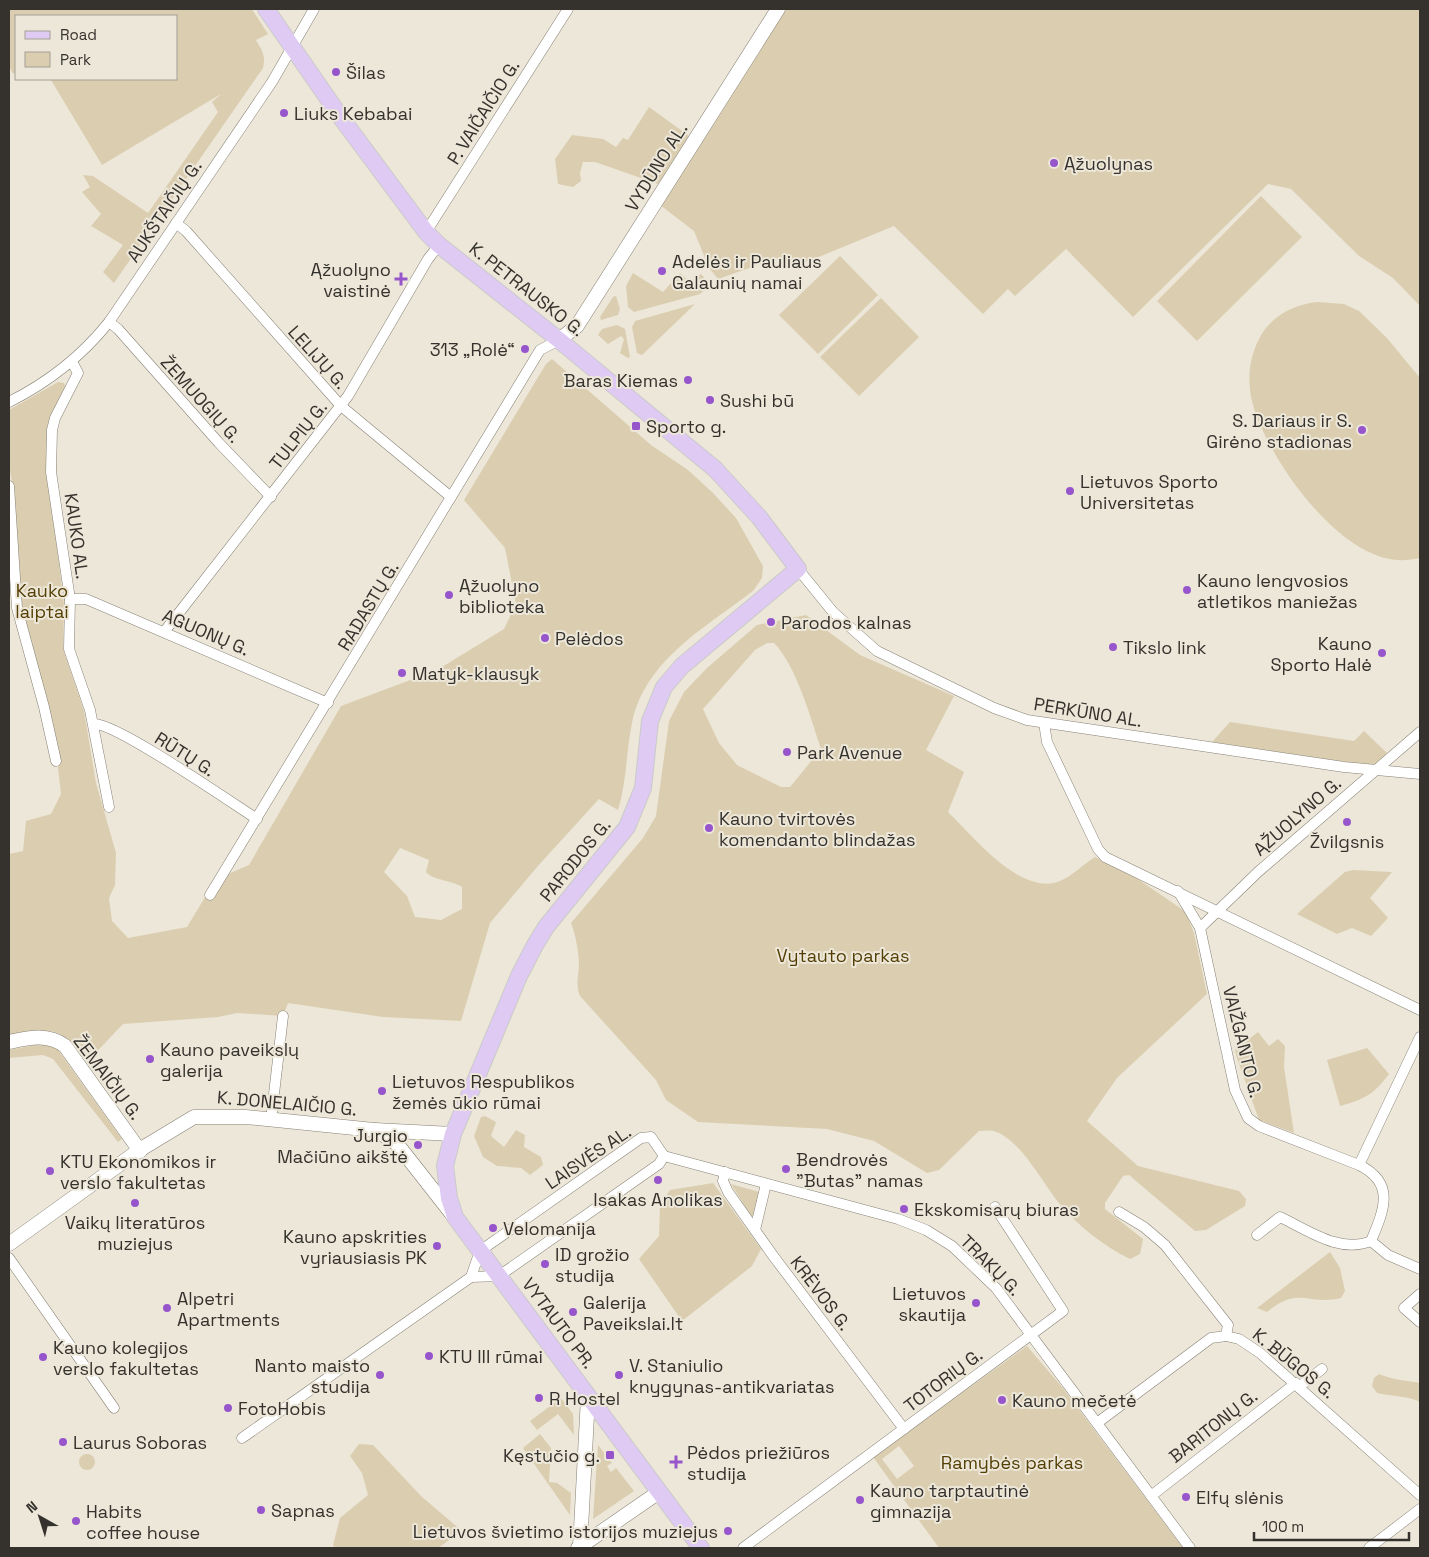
<svg xmlns="http://www.w3.org/2000/svg" width="1429" height="1557" font-family="'Space Grotesk',sans-serif">
<rect width="100%" height="100%" fill="#ede7d9"/>
<g fill="#dbceb0" fill-rule="evenodd">
<path d="M9,9H252L268,34L256,40C262,50 266,56 263,68L114,283L103,272L123,245L91,226L101,214L82,192L90,187L83,175L93,176L148,213L218,112L212,102L221,94L102,165L51,80L176,79V16H16V72L13,74L9,66Z"/>
<polygon points="785,9 1420,9 1420,306 1393,278 1359,256 1291,189 1268,184 1133,317 1066,249 1015,296 1008,289 983,314 894,226 809,261 786,267 777,258 718,279 709,268 694,231 660,205"/>
<polygon points="649,107 689,136 658,184 595,162 583,162 580,173 581,181 573,187 558,184 555,159 572,135 603,139 616,147 623,138 628,140"/>
<polygon points="1261,196 1302,237 1197,341 1157,301"/>
<polygon points="840,256 878,295 818,354 779,315"/>
<polygon points="633,273 663,292 680,273 690,282 701,274 711,285 700,294 634,312 628,307 626,286"/>
<polygon points="616,296 620,309 618,315 601,320 600,317 613,297"/>
<polygon points="881,298 919,337 859,396 820,357"/>
<path d="M1318,302L1344,304L1359,311L1387,338L1420,378V558C1413,559 1405,561 1398,560C1337,557 1268,458 1253,405C1246,380 1249,354 1263,332C1276,313 1297,304 1318,302Z"/>
<polygon points="695,304 642,355 637,353 632,327 635,321"/>
<polygon points="617,325 625,329 630,357 628,358 620,353 624,339 621,336 608,344 598,335 602,329"/>
<path d="M552,359L651,445L688,470L713,493L736,518L763,566L762,578L753,591C706,627 645,660 632,723C626,752 627,781 618,810L599,799L537,867L490,923L461,1021L383,1017L288,1003L283,1016L237,1013L218,1017L123,1024L87,1062C59,1024 53,1028 9,1036V854L23,851L26,821L51,814L61,794L54,733L20,603L12,481L9,466V410L58,382L64,383L65,386L47,463L64,605L63,649L84,711L96,783L116,853L115,885L109,898L112,921L128,938L187,927L216,879L249,865L341,706L437,670L504,629L516,604L505,548L464,500L546,364ZM400,848L429,860L426,872C434,881 452,880 462,887V909L441,920L415,917L407,896L384,872Z"/>
<path d="M806,615L860,655L954,696L926,750L964,772L948,812C973,836 1021,897 1060,881C1072,876 1084,864 1095,857L1126,871L1186,912L1194,933L1207,994L1117,1078L1087,1121L1138,1166L1239,1191L1246,1199L1245,1206L1206,1230L1195,1231L1129,1175L1123,1176L1105,1203V1209L1143,1239L1140,1254L1130,1259C1103,1246 1077,1225 1058,1202C1042,1182 1020,1139 994,1131C990,1130 984,1131 979,1131L939,1170L927,1173L874,1141L827,1129L698,1122L666,1100L656,1080L580,996C575,986 579,974 579,963C578,949 576,936 571,923L643,838L656,816L669,721L684,692L707,668L757,625ZM767,643H774C796,665 811,719 821,749L790,787H781L737,765L719,743L703,709L755,650Z"/>
<polygon points="1230,722 1354,741 1364,731 1387,753 1373,766 1212,742"/>
<polygon points="1353,870 1392,872 1370,898 1388,918 1371,936 1352,928 1337,934 1297,914 1345,872"/>
<polygon points="1258,1032 1269,1046 1278,1039 1285,1046 1284,1067 1294,1133 1259,1120 1237,1058 1235,1050"/>
<polygon points="35,1045 49,1045 58,1050 122,1139 118,1142 53,1059 43,1055 9,1058 9,1050"/>
<path d="M1367,1048L1389,1074C1373,1095 1365,1099 1340,1106L1327,1060Z"/>
<polygon points="485,1116 496,1122 491,1136 504,1147 516,1130 525,1135 524,1147 541,1157 543,1165 530,1175 521,1168 497,1166 483,1157 474,1136 481,1117"/>
<polygon points="713,1183 761,1249 752,1266 682,1321 639,1259 659,1236 660,1205 670,1190"/>
<polygon points="731,1184 759,1192 753,1216 751,1216"/>
<path d="M1330,1252L1340,1268L1345,1291L1341,1298C1309,1306 1299,1285 1267,1312L1257,1308Z"/>
<path d="M1027,1346L1062,1387L1183,1548H939L873,1457ZM899,1446L914,1466L897,1479L882,1459Z"/>
<path d="M1379,1374C1393,1380 1405,1380 1420,1383V1402C1406,1395 1393,1397 1377,1393L1372,1386L1374,1378Z"/>
<polygon points="561,1398 573,1414 574,1435 558,1414 537,1430 530,1421"/>
<polygon points="540,1434 551,1448 549,1482 557,1483 571,1493 570,1515 523,1448"/>
<polygon points="359,1444 373,1445 421,1496 462,1531 438,1548 335,1548 333,1545 340,1518 368,1495 362,1473 350,1456"/>
<polygon points="598,1445 612,1463 607,1466 611,1472 616,1468 634,1491 593,1519"/>
<circle cx="87" cy="1462" r="8"/>
</g>
<g fill="none" stroke-linecap="round" stroke-linejoin="round">
<defs>
<g id="minor">
<polyline points="176,223 186,231 341,406 451,497"/>
<polyline points="426,232 568,9"/>
<polyline points="109,322 118,329 219,443 271,497"/>
<polyline points="72,362 78,373 55,418 52,430 51,472 70,599 69,649 90,710 109,807"/>
<path d="M9,402C49,382 81,357 109,322L272,82L314,9"/>
<polyline points="9,486 17,608 44,707 56,761"/>
<polyline points="798,569 833,612 877,651 994,708 1027,720 1344,767 1420,774"/>
<polyline points="70,599 86,599 328,703"/>
<polyline points="164,632 348,396 428,259 439,245"/>
<polyline points="1044,723 1047,742 1098,849 1105,857 1420,1010"/>
<path d="M94,724C115,722 232,803 257,819"/>
<polyline points="1178,891 1200,928 1235,1090 1248,1118 1259,1126 1359,1165"/>
<polyline points="210,895 540,350 559,340"/>
<polyline points="1200,928 1258,872 1420,732"/>
<path d="M1420,1037L1359,1165C1396,1183 1384,1210 1371,1241L1388,1255L1420,1269"/>
<polyline points="271,1120 283,1016"/>
<polyline points="664,1156 898,1219 926,1230 952,1246 996,1288 1190,1548"/>
<polyline points="725,1172 723,1181 728,1192 774,1257 904,1429"/>
<polyline points="1119,1212 1144,1227 1165,1245 1228,1325 1226,1336 1239,1339 1260,1353 1420,1495"/>
<polyline points="755,1230 766,1184"/>
<path d="M1257,1235L1280,1217C1308,1230 1340,1254 1371,1241"/>
<polyline points="9,1258 114,1408"/>
<polyline points="471,1277 480,1251 641,1138 651,1137 664,1156"/>
<polyline points="1420,1294 1404,1308 1420,1322"/>
<polyline points="1300,1386 1322,1369"/>
<polyline points="1097,1423 1211,1338 1226,1336"/>
<polyline points="242,1438 471,1277 499,1276 659,1164 664,1156"/>
<polyline points="1151,1496 1296,1383"/>
<polyline points="743,1548 1063,1311 995,1207"/>
<polyline points="1369,1548 1420,1509"/>
</g>
<g id="tertiary">
<polyline points="559,340 577,326 778,9"/>
<path d="M9,1042C28,1038 47,1033 65,1046L140,1151"/>
<polyline points="376,1130 397,1144 452,1214"/>
<polyline points="9,1244 141,1149 194,1117 246,1117 374,1130 453,1134"/>
<polyline points="580,1547 588,1397"/>
<polyline points="578,1548 659,1492"/>
</g>
<polyline id="primary" points="266,9 342,119 426,232 439,245 559,340 715,469 759,517 798,569 682,666 664,687 650,721 643,788 627,827 546,927 535,945 519,976 453,1134 445,1166 449,1198 455,1217 701,1548"/>
</defs>
<use href="#minor" stroke="#868175" stroke-width="11"/>
<use href="#tertiary" stroke="#868175" stroke-width="15"/>
<use href="#primary" stroke="#cacac8" stroke-width="18"/>
<use href="#minor" stroke="#fff" stroke-width="10"/>
<use href="#tertiary" stroke="#fff" stroke-width="14"/>
<use href="#primary" stroke="#dfcaf4" stroke-width="16"/>
</g>
<g fill="#9655cb" stroke="#ede7d9" stroke-width="2">
<circle cx="336" cy="72" r="5"/>
<circle cx="284" cy="113" r="5"/>
<circle cx="1054" cy="163" r="5"/>
<circle cx="662" cy="271" r="5"/>
<path d="M398.5 271.5h5v5h5v5h-5v5h-5v-5h-5v-5h5z"/>
<circle cx="525" cy="349" r="5"/>
<circle cx="688" cy="380" r="5"/>
<circle cx="710" cy="400" r="5"/>
<rect x="631" y="421" width="10" height="10" rx="2.5"/>
<circle cx="1362" cy="430" r="5"/>
<circle cx="1070" cy="491" r="5"/>
<circle cx="1187" cy="590" r="5"/>
<circle cx="449" cy="595" r="5"/>
<circle cx="771" cy="622" r="5"/>
<circle cx="545" cy="638" r="5"/>
<circle cx="1113" cy="647" r="5"/>
<circle cx="1382" cy="653" r="5"/>
<circle cx="402" cy="673" r="5"/>
<circle cx="787" cy="752" r="5"/>
<circle cx="1347" cy="822" r="5"/>
<circle cx="709" cy="828" r="5"/>
<circle cx="150" cy="1059" r="5"/>
<circle cx="382" cy="1091" r="5"/>
<circle cx="418" cy="1145" r="5"/>
<circle cx="786" cy="1169" r="5"/>
<circle cx="50" cy="1171" r="5"/>
<circle cx="658" cy="1180" r="5"/>
<circle cx="135" cy="1203" r="5"/>
<circle cx="904" cy="1209" r="5"/>
<circle cx="493" cy="1228" r="5"/>
<circle cx="437" cy="1246" r="5"/>
<circle cx="545" cy="1264" r="5"/>
<circle cx="976" cy="1303" r="5"/>
<circle cx="167" cy="1308" r="5"/>
<circle cx="573" cy="1312" r="5"/>
<circle cx="429" cy="1356" r="5"/>
<circle cx="43" cy="1357" r="5"/>
<circle cx="380" cy="1375" r="5"/>
<circle cx="619" cy="1375" r="5"/>
<circle cx="539" cy="1398" r="5"/>
<circle cx="1002" cy="1400" r="5"/>
<circle cx="228" cy="1408" r="5"/>
<circle cx="63" cy="1442" r="5"/>
<rect x="605" y="1450" width="10" height="10" rx="2.5"/>
<path d="M673.5 1454.5h5v5h5v5h-5v5h-5v-5h-5v-5h5z"/>
<circle cx="1186" cy="1497" r="5"/>
<circle cx="860" cy="1500" r="5"/>
<circle cx="261" cy="1510" r="5"/>
<circle cx="76" cy="1521" r="5"/>
<circle cx="728" cy="1531" r="5"/>
</g>
<g text-anchor="middle" dominant-baseline="central" stroke-width="4" stroke-linejoin="round" paint-order="stroke">
<g font-size="18" fill="#35322d" stroke="#ede7d9" text-anchor="start">
<text x="346" y="72">Šilas</text>
<text x="294" y="113">Liuks Kebabai</text>
<text x="1064" y="163">Ąžuolynas</text>
<text x="672" y="261">Adelės ir Pauliaus<tspan x="672" dy="21">Galaunių namai</tspan></text>
<text x="391" y="269" text-anchor="end">Ąžuolyno<tspan x="391" dy="21">vaistinė</tspan></text>
<text x="515" y="349" text-anchor="end">313 „Rolė“</text>
<text x="678" y="380" text-anchor="end">Baras Kiemas</text>
<text x="720" y="400">Sushi bū</text>
<text x="1352" y="420" text-anchor="end">S. Dariaus ir S.<tspan x="1352" dy="21">Girėno stadionas</tspan></text>
<text x="646" y="426">Sporto g.</text>
<text x="1080" y="481">Lietuvos Sporto<tspan x="1080" dy="21">Universitetas</tspan></text>
<text x="1197" y="580">Kauno lengvosios<tspan x="1197" dy="21">atletikos maniežas</tspan></text>
<text x="459" y="585">Ąžuolyno<tspan x="459" dy="21">biblioteka</tspan></text>
<text x="781" y="622">Parodos kalnas</text>
<text x="555" y="638">Pelėdos</text>
<text x="1372" y="643" text-anchor="end">Kauno<tspan x="1372" dy="21">Sporto Halė</tspan></text>
<text x="1123" y="647">Tikslo link</text>
<text x="412" y="673">Matyk-klausyk</text>
<text x="797" y="752">Park Avenue</text>
<text x="719" y="818">Kauno tvirtovės<tspan x="719" dy="21">komendanto blindažas</tspan></text>
<text x="1347" y="841" text-anchor="middle">Žvilgsnis</text>
<text x="160" y="1049">Kauno paveikslų<tspan x="160" dy="21">galerija</tspan></text>
<text x="392" y="1081">Lietuvos Respublikos<tspan x="392" dy="21">žemės ūkio rūmai</tspan></text>
<text x="408" y="1135" text-anchor="end">Jurgio<tspan x="408" dy="21">Mačiūno aikštė</tspan></text>
<text x="796" y="1159">Bendrovės<tspan x="796" dy="21">"Butas" namas</tspan></text>
<text x="60" y="1161">KTU Ekonomikos ir<tspan x="60" dy="21">verslo fakultetas</tspan></text>
<text x="658" y="1199" text-anchor="middle">Isakas Anolikas</text>
<text x="914" y="1209">Ekskomisarų biuras</text>
<text x="135" y="1222" text-anchor="middle">Vaikų literatūros<tspan x="135" dy="21">muziejus</tspan></text>
<text x="503" y="1228">Velomanija</text>
<text x="427" y="1236" text-anchor="end">Kauno apskrities<tspan x="427" dy="21">vyriausiasis PK</tspan></text>
<text x="555" y="1254">ID grožio<tspan x="555" dy="21">studija</tspan></text>
<text x="966" y="1293" text-anchor="end">Lietuvos<tspan x="966" dy="21">skautija</tspan></text>
<text x="177" y="1298">Alpetri<tspan x="177" dy="21">Apartments</tspan></text>
<text x="583" y="1302">Galerija<tspan x="583" dy="21">Paveikslai.lt</tspan></text>
<text x="53" y="1347">Kauno kolegijos<tspan x="53" dy="21">verslo fakultetas</tspan></text>
<text x="439" y="1356">KTU III rūmai</text>
<text x="370" y="1365" text-anchor="end">Nanto maisto<tspan x="370" dy="21">studija</tspan></text>
<text x="629" y="1365">V. Staniulio<tspan x="629" dy="21">knygynas-antikvariatas</tspan></text>
<text x="549" y="1398">R Hostel</text>
<text x="1012" y="1400">Kauno mečetė</text>
<text x="238" y="1408">FotoHobis</text>
<text x="73" y="1442">Laurus Soboras</text>
<text x="687" y="1452">Pėdos priežiūros<tspan x="687" dy="21">studija</tspan></text>
<text x="600" y="1455" text-anchor="end">Kęstučio g.</text>
<text x="870" y="1490">Kauno tarptautinė<tspan x="870" dy="21">gimnazija</tspan></text>
<text x="1196" y="1497">Elfų slėnis</text>
<text x="271" y="1510">Sapnas</text>
<text x="86" y="1511">Habits<tspan x="86" dy="21">coffee house</tspan></text>
<text x="718" y="1531" text-anchor="end">Lietuvos švietimo istorijos muziejus</text>
</g>
<g font-size="18" fill="#35322d" stroke="#ede7d9">
<text transform="translate(483 112) rotate(-58)">P. VAIČAIČIO G.</text>
<text transform="translate(656 167) rotate(-58)">VYDŪNO AL.</text>
<text transform="translate(164 211) rotate(-56)">AUKŠTAIČIŲ G.</text>
<text transform="translate(527 289) rotate(38)">K. PETRAUSKO G.</text>
<text transform="translate(318 357) rotate(48)">LELIJŲ G.</text>
<text transform="translate(201 399) rotate(48)">ŽEMUOGIŲ G.</text>
<text transform="translate(298 435) rotate(-52)">TULPIŲ G.</text>
<text transform="translate(77 536) rotate(82)">KAUKO AL.</text>
<text transform="translate(368 606) rotate(-59)">RADASTŲ G.</text>
<text transform="translate(206 632) rotate(23)">AGUONŲ G.</text>
<text transform="translate(1088 712) rotate(9)">PERKŪNO AL.</text>
<text transform="translate(185 754) rotate(32)">RŪTŲ G.</text>
<text transform="translate(1297 816) rotate(-41)">ĄŽUOLYNO G.</text>
<text transform="translate(575 860) rotate(-51)">PARODOS G.</text>
<text transform="translate(1243 1042) rotate(76)">VAIŽGANTO G.</text>
<text transform="translate(108 1077) rotate(53)">ŽEMAIČIŲ G.</text>
<text transform="translate(287 1103) rotate(5)">K. DONELAIČIO G.</text>
<text transform="translate(588 1157) rotate(-34)">LAISVĖS AL.</text>
<text transform="translate(991 1265) rotate(45)">TRAKŲ G.</text>
<text transform="translate(821 1293) rotate(53)">KRĖVOS G.</text>
<text transform="translate(559 1323) rotate(53)">VYTAUTO PR.</text>
<text transform="translate(1294 1363) rotate(39)">K. BŪGOS G.</text>
<text transform="translate(943 1380) rotate(-37)">TOTORIŲ G.</text>
<text transform="translate(1213 1426) rotate(-38)">BARITONŲ G.</text>
</g>
<g font-size="18" fill="#533e04" stroke="#ede7d9">
<text x="42" y="590">Kauko<tspan x="42" dy="21">laiptai</tspan></text>
<text x="843" y="955">Vytauto parkas</text>
<text x="1012" y="1462">Ramybės parkas</text>
</g>
</g>
<rect width="1429" height="1557" fill="none" stroke="#35322d" stroke-width="20"/>
<rect x="15" y="15" width="162" height="65" fill="#ede7d9" stroke="#a39f94"/>
<rect x="25" y="31" width="25" height="8" fill="#dfcaf4" stroke="#a39f94"/>
<text x="60" y="40" font-size="15" fill="#35322d">Road</text>
<rect x="25" y="52" width="25" height="15" fill="#dbceb0" stroke="#a39f94"/>
<text x="60" y="65" font-size="15" fill="#35322d">Park</text>
<g transform="translate(40 1517) rotate(321)" stroke="#ede7d9" stroke-width="4" paint-order="stroke">
<path d="M0-4L9 19L0 12L-9 19Z" fill="#35322d"/>
<text y="-8" font-size="14" font-weight="bold" text-anchor="middle" fill="#35322d">N</text>
</g>
<path d="M1254 1532v8h155v-8" fill="none" stroke="#35322d" stroke-width="2.5"/>
<text x="1262" y="1532" font-size="15" fill="#35322d" stroke="#ede7d9" stroke-width="4" paint-order="stroke">100 m</text>
</svg>
